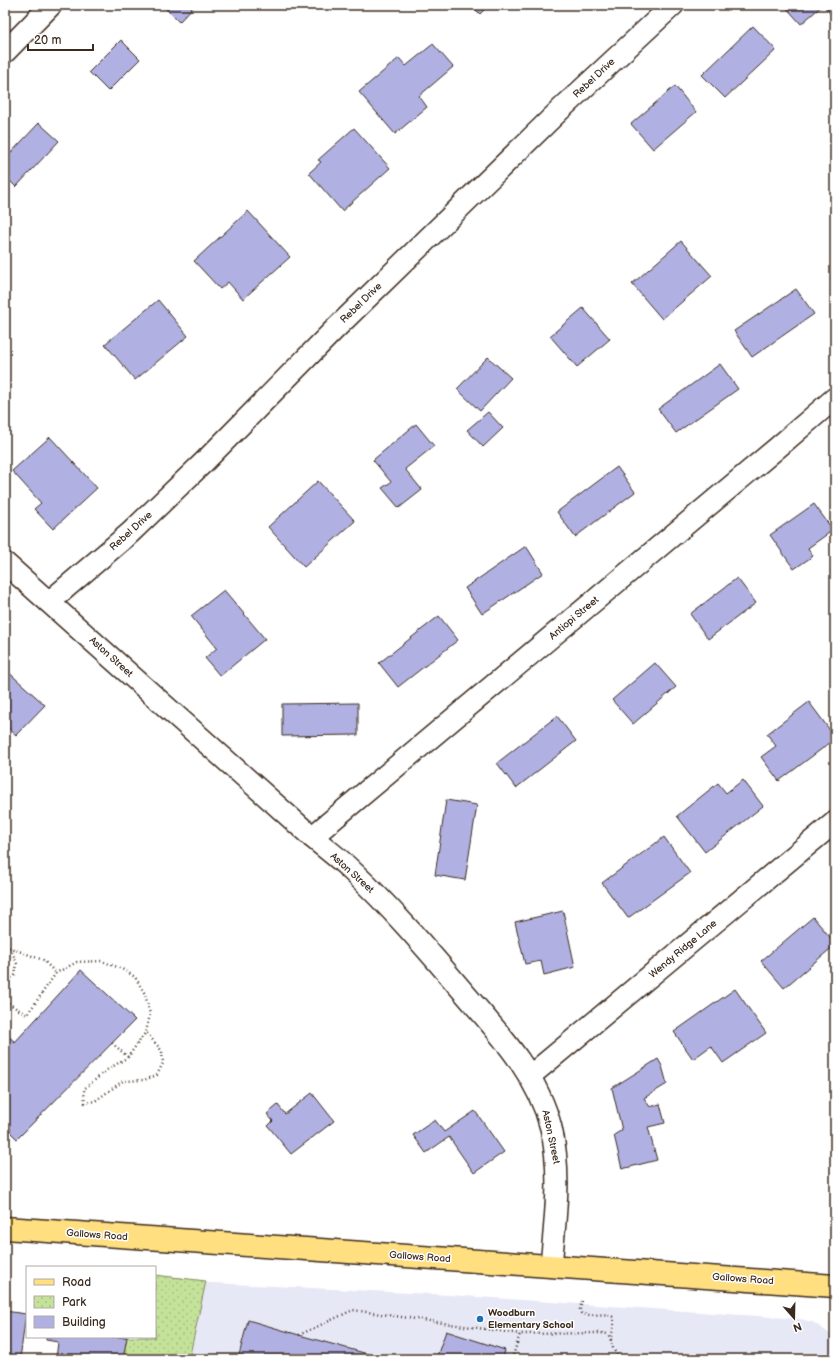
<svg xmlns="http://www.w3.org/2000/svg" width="840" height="1364" font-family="'Balsamiq Sans',sans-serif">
<defs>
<pattern id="park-dots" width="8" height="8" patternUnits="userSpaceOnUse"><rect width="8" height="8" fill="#c4e299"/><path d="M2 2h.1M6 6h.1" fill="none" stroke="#a9c283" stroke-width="1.8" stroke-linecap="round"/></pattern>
</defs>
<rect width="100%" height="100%" fill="#fff"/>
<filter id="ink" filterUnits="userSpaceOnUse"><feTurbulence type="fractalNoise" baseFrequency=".025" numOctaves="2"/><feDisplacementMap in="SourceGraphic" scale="8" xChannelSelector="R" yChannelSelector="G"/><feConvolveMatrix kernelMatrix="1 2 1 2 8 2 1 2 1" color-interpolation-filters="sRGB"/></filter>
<g filter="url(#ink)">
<polygon fill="#e7e8f6" points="155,1280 450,1295 800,1319 813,1322 830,1334 835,1341 835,1359 132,1359 155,1337"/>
<polygon fill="url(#park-dots)" stroke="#80865c" points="155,1275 206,1281 189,1359 115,1359 122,1337 155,1337"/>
<g fill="#b0b1e2" stroke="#3b2a1e">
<polygon points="162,5 195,5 179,22"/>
<polygon points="471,5 489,5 480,14"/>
<polygon points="784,5 835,5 835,14 832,16 823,5 801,24"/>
<polygon points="753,26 776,50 725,98 702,75"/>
<polygon points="121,40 140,59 108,91 89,72"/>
<polygon points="433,44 453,67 419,96 427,107 395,134 359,92 399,58 406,66"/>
<polygon points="675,86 696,112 653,149 631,124"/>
<polygon points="39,123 59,141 16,187 5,176 5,159"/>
<polygon points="354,128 390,168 342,211 309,173 321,162 318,160"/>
<polygon points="248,211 290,257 243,299 228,282 220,289 194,261"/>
<polygon points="681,241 712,276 662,319 632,284"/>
<polygon points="796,289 814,314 752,357 734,331"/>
<polygon points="158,300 188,336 135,380 105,344"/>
<polygon points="583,308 610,339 577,367 550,336"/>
<polygon points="488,357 511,378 480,411 457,389"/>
<polygon points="720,364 738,389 676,433 658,409"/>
<polygon points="488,412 503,428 483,447 467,430"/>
<polygon points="416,424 434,446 405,469 422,490 399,508 382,488 391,482 373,460"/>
<polygon points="50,437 97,488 53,529 34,509 41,503 12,471"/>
<polygon points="617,467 635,492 575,537 557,512"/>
<polygon points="318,481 355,521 304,567 268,527"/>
<polygon points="814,504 833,530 808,548 813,556 794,569 770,535"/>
<polygon points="526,546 543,573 482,614 465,588"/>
<polygon points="737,578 756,603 708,639 690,614"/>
<polygon points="224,590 265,639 220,676 205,658 217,648 191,616"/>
<polygon points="439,616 458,640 398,687 379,663"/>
<polygon points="655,663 676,687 633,724 612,700"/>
<polygon points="5,669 45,705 16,735 5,725"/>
<polygon points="809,702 835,737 835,739 779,781 761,757 776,746 767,734"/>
<polygon points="358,703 358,735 282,736 282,704"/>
<polygon points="557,716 576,741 516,788 497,763"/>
<polygon points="743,780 763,806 705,852 677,816 718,783 726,793"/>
<polygon points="446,800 477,805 465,880 435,875"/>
<polygon points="664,837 690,873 628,918 602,883"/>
<polygon points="563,911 575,967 544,975 541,961 525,964 515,922"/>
<polygon points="813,917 835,943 835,945 784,988 761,961"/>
<polygon points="81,970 135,1020 17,1139 5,1127 5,1033 15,1042"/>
<polygon points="735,989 766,1033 723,1063 711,1046 693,1059 674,1032"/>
<polygon points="658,1059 662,1066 667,1084 644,1098 650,1107 660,1104 665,1123 648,1127 657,1160 622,1169 614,1135 622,1130 612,1088"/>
<polygon points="312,1093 334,1121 291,1154 268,1126 273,1121 267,1114 278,1105 285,1114"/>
<polygon points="475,1111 504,1152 474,1173 449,1137 426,1153 413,1135 435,1120 444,1132"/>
<polygon points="5,1311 26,1314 20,1359 5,1359"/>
<polygon points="248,1320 299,1335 386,1359 238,1359"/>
<polygon points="446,1331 505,1350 503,1359 436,1359"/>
<polygon points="46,1337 127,1337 123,1359 56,1359 58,1342 46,1340"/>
</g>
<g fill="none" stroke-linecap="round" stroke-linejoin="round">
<defs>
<g id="minor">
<polyline points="5,52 51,5"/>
<path d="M5,563L312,837C325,848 339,858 351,870C390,906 425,947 460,988C496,1030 537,1072 551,1128C562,1173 555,1220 551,1266"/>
<polyline points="49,602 130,533 204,462 335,329 561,109 673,5"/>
<polyline points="312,837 777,448 835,398"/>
<polyline points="530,1076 835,822"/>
</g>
<polyline id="primary" points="5,1228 835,1286"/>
</defs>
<use href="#minor" stroke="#3b2a1e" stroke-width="24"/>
<use href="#primary" stroke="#3b2a1e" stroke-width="25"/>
<g stroke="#3b2a1e" stroke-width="2.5" stroke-dasharray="1 3" stroke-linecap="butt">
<polyline points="5,946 43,960 56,973"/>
<polyline points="5,983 15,975 17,964 11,949"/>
<polyline points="5,1001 27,1015 56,973 77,962 102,961 122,969 135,977 145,994 150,1014 146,1032 128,1057 107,1070 84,1089 85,1103 95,1101 123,1081 144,1080 157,1075 163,1063 162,1051 146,1032"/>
<polyline points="112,1043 128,1057"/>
<path d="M582,1301L580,1309L581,1313C591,1318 603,1311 613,1317C616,1326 611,1332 611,1340C611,1347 616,1353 619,1359"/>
<polyline points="299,1335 353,1310 520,1334"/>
<polyline points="512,1359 520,1334 600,1333 608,1334 611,1340"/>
</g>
<use href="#minor" stroke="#fff" stroke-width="21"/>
<use href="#primary" stroke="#ffdf80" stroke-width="22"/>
</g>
</g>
<circle fill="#1f6fb2" stroke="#fff" stroke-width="1.5" cx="480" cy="1319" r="4"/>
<g text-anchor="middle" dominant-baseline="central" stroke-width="3" stroke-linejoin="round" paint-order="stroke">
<g font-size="10" fill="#3b2a1e" stroke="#fff">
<text transform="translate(594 78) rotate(-43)">Rebel Drive</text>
<text transform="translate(361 303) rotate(-44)">Rebel Drive</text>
<text transform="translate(131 531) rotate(-42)">Rebel Drive</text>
<text transform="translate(574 618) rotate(-40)">Antiopi Street</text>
<text transform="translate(111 657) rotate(42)">Aston Street</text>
<text transform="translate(352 873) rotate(42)">Aston Street</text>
<text transform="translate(683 949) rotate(-40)">Wendy Ridge Lane</text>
<text transform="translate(551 1137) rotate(78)">Aston Street</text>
<text transform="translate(97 1235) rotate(4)">Gallows Road</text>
<text transform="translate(420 1257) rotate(4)">Gallows Road</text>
<text transform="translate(743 1279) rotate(4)">Gallows Road</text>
</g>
<g font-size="10" font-weight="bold" fill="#3b2a1e" stroke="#fff" text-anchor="start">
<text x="488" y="1313">Woodburn<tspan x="488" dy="12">Elementary School</tspan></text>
</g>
</g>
<rect width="840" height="1364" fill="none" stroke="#fff" stroke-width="20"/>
<rect x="10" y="10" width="820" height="1344" fill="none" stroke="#3b2a1e" stroke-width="1.5" filter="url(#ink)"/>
<rect x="26" y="1266" width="130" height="72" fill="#ffffff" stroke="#b1aaa5"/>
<rect x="34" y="1279" width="20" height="6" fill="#ffdf80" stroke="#b1aaa5"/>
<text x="62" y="1286" font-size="12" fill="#3b2a1e">Road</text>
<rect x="34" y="1296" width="20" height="12" fill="url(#park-dots)" stroke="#b1aaa5"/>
<text x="62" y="1306" font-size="12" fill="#3b2a1e">Park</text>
<rect x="34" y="1316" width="20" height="12" fill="#b0b1e2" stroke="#b1aaa5"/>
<text x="62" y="1326" font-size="12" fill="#3b2a1e">Building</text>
<g transform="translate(794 1318) rotate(160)" stroke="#ffffff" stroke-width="3" paint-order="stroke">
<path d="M0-3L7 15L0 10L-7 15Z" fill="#3b2a1e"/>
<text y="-6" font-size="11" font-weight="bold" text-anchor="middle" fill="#3b2a1e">N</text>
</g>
<path d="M28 44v6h65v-6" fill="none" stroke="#3b2a1e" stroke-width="2"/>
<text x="34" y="44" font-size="12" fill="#3b2a1e" stroke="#ffffff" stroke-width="3" paint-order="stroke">20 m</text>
</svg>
